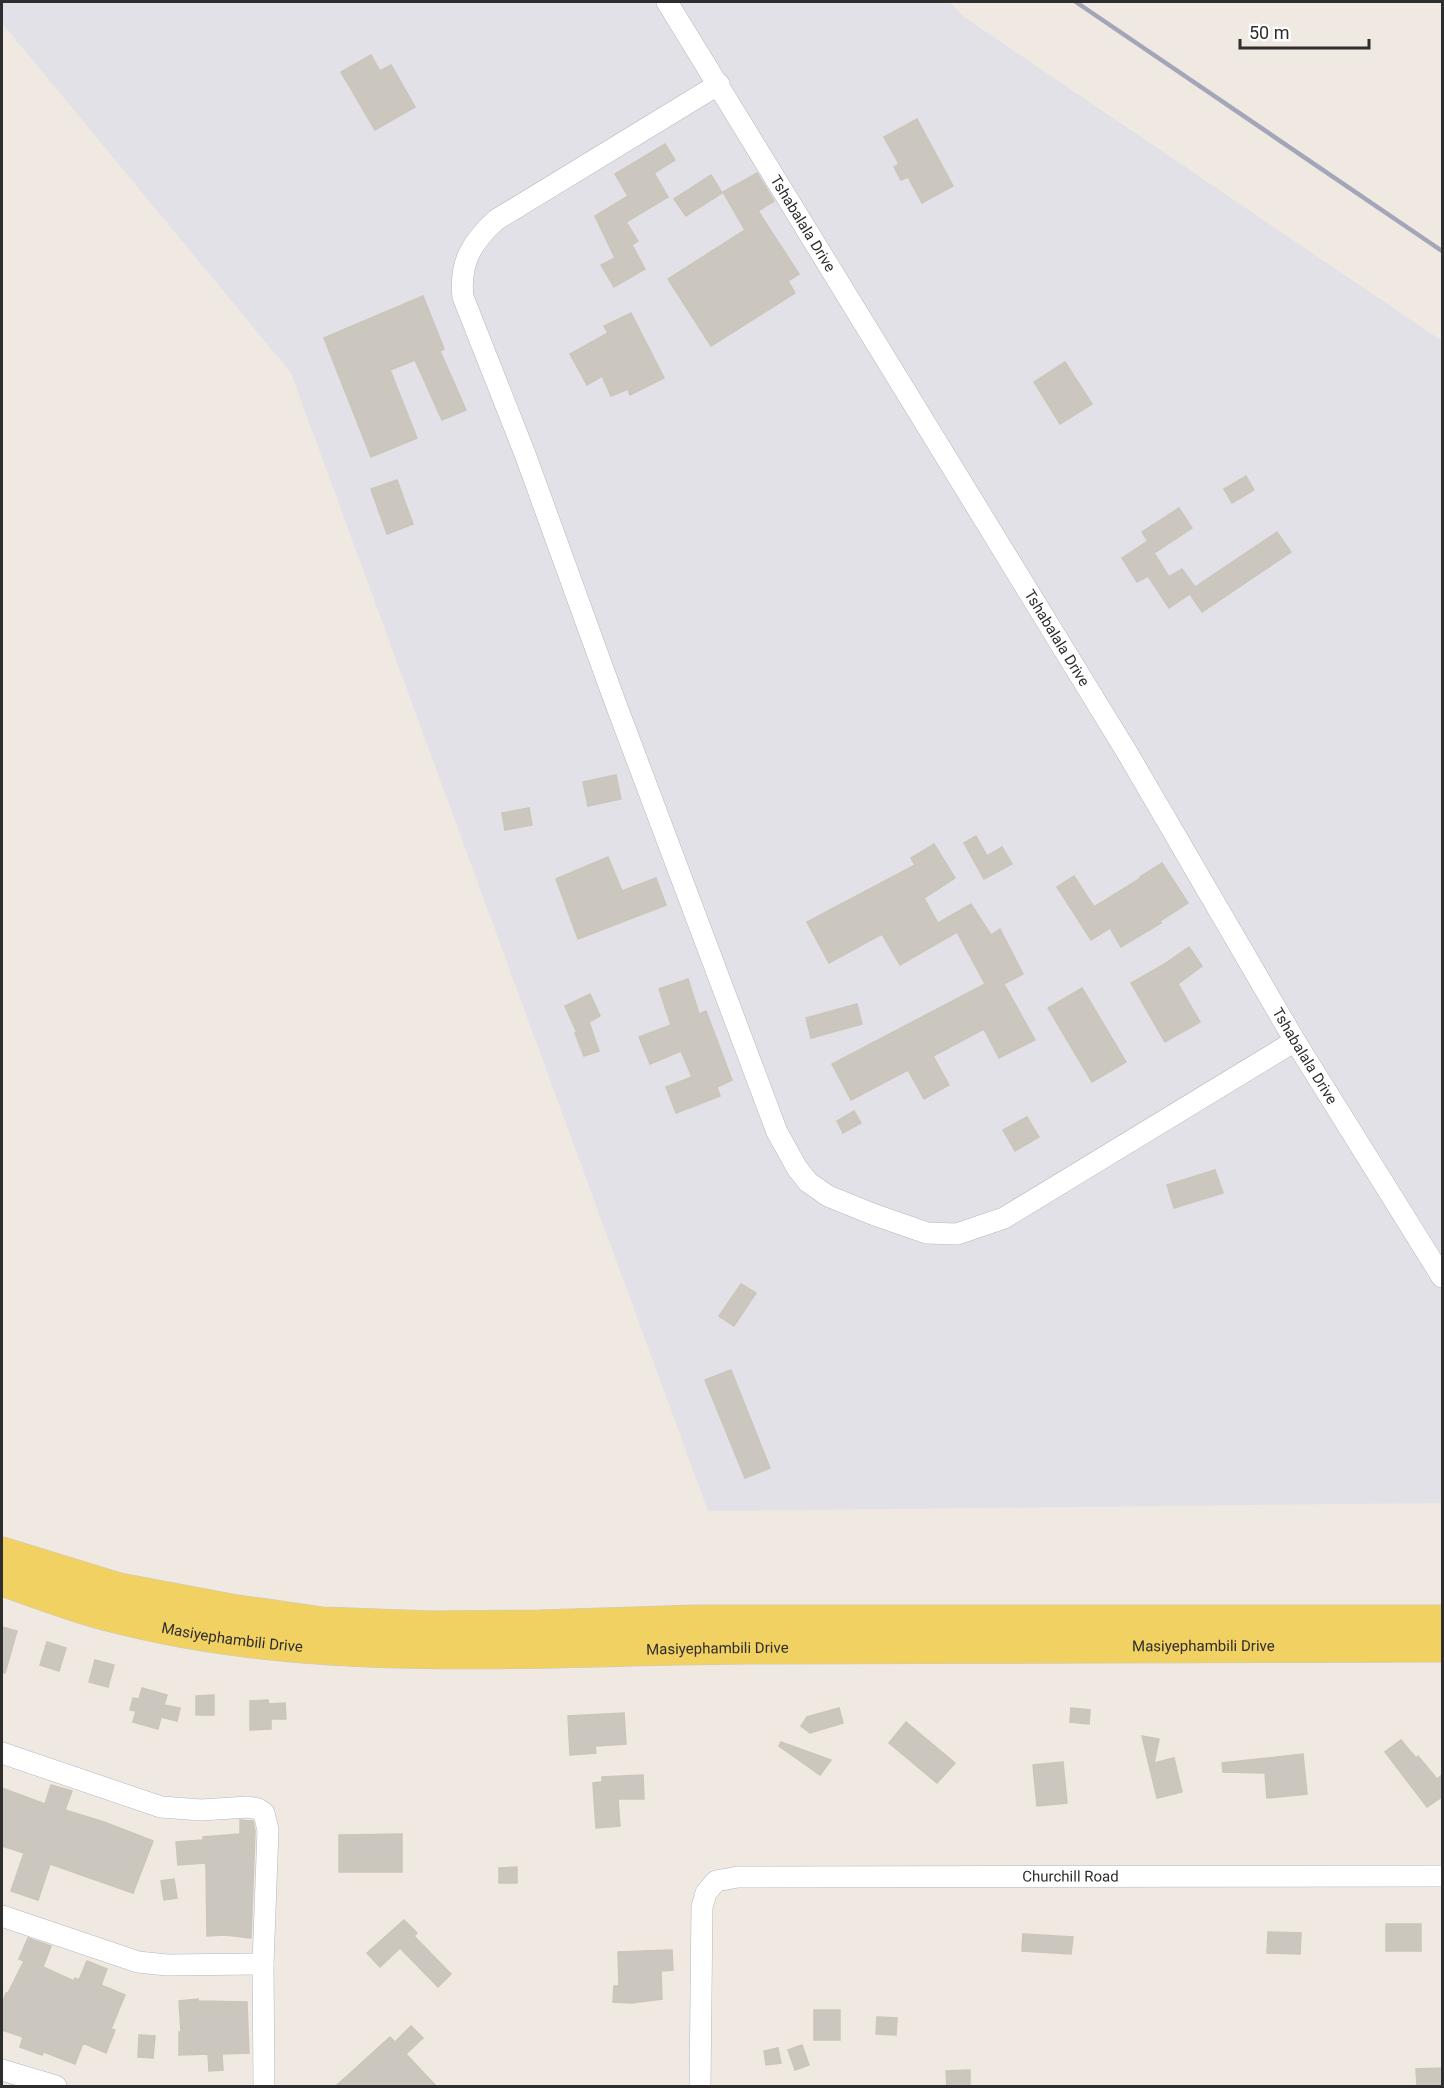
<svg xmlns="http://www.w3.org/2000/svg" width="1444" height="2088" font-family="Roboto,sans-serif">
<rect width="100%" height="100%" fill="#efe9e1"/>
<polygon fill="#e3e1e8" points="2,2 950,2 964,17 1442,341 1442,1503 708,1511 291,373 2,23"/>
<g fill="#cbc7bf" stroke="#cbc5ba" stroke-width="1.5">
<polygon points="371,55 380,71 391,65 415,107 375,130 341,72"/>
<polygon points="917,119 953,186 922,203 908,177 901,180 894,167 899,164 884,137"/>
<polygon points="665,144 675,160 654,173 668,197 626,222 638,241 632,245 645,269 614,287 601,265 615,258 595,216 628,196 615,174"/>
<polygon points="757,173 774,201 758,211 799,274 788,281 795,293 711,346 668,279 745,230 723,192"/>
<polygon points="711,175 722,193 686,216 674,199"/>
<polygon points="423,296 444,349 440,351 466,410 442,420 415,360 390,370 417,438 371,457 324,338"/>
<polygon points="631,313 664,378 630,395 628,389 611,396 602,376 587,385 570,354 608,333 604,326"/>
<polygon points="1065,362 1092,404 1060,424 1034,382"/>
<polygon points="1246,476 1254,490 1232,503 1224,489"/>
<polygon points="397,480 413,524 387,534 371,489"/>
<polygon points="1179,508 1192,528 1154,553 1169,577 1182,569 1195,587 1277,532 1291,552 1202,612 1190,594 1169,608 1148,576 1137,582 1122,558 1148,541 1142,532"/>
<polygon points="616,775 621,799 588,806 583,782"/>
<polygon points="529,808 532,825 505,830 502,813"/>
<polygon points="976,836 987,856 1002,847 1012,864 984,879 964,843"/>
<polygon points="934,844 955,878 924,898 938,923 971,904 991,935 1000,929 1023,974 1004,984 1035,1040 999,1058 984,1029 933,1056 949,1085 924,1099 908,1070 851,1100 832,1064 985,984 957,932 900,965 882,934 829,963 807,922 915,865 911,858"/>
<polygon points="608,857 622,891 656,878 666,905 578,939 556,879"/>
<polygon points="1162,863 1188,903 1160,921 1161,923 1121,947 1110,928 1091,940 1057,887 1074,876 1094,907 1141,878 1140,877"/>
<polygon points="1189,947 1202,966 1178,984 1200,1022 1165,1042 1131,983 1163,965"/>
<polygon points="688,979 699,1014 706,1011 732,1080 717,1087 720,1096 676,1113 666,1087 692,1077 681,1051 650,1064 639,1037 671,1025 659,989"/>
<polygon points="1082,988 1126,1062 1092,1082 1048,1008"/>
<polygon points="590,994 600,1016 589,1022 599,1051 584,1056 575,1033 577,1033 565,1006"/>
<polygon points="857,1004 862,1024 811,1038 806,1018"/>
<polygon points="854,1111 861,1123 843,1133 837,1121"/>
<polygon points="1027,1117 1039,1137 1015,1151 1003,1130"/>
<polygon points="1215,1170 1223,1193 1174,1208 1167,1185"/>
<polygon points="741,1284 756,1293 734,1326 719,1316"/>
<polygon points="731,1370 770,1468 745,1478 705,1380"/>
<polygon points="2,1627 17,1631 5,1673 2,1672"/>
<polygon points="47,1642 66,1648 59,1671 40,1665"/>
<polygon points="95,1660 114,1665 108,1687 89,1682"/>
<polygon points="142,1688 167,1695 164,1705 180,1708 177,1721 161,1717 158,1729 133,1722 136,1711 130,1710 133,1698 139,1699"/>
<polygon points="214,1695 214,1715 196,1715 196,1696"/>
<polygon points="268,1700 269,1704 285,1703 286,1719 271,1719 271,1729 250,1730 250,1701"/>
<polygon points="839,1708 843,1723 810,1733 801,1726 807,1717"/>
<polygon points="1071,1708 1090,1710 1089,1724 1070,1722"/>
<polygon points="624,1713 626,1744 595,1746 596,1753 570,1755 568,1716"/>
<polygon points="906,1722 955,1763 937,1783 889,1743"/>
<polygon points="1142,1736 1159,1739 1154,1763 1174,1758 1182,1792 1157,1798"/>
<polygon points="1401,1740 1416,1758 1418,1756 1437,1779 1443,1774 1443,1796 1427,1807 1385,1752"/>
<polygon points="781,1742 831,1760 820,1775 779,1746"/>
<polygon points="1303,1754 1307,1794 1267,1798 1265,1773 1223,1772 1222,1763"/>
<polygon points="1063,1762 1067,1803 1037,1806 1033,1765"/>
<polygon points="643,1775 644,1799 618,1799 620,1826 596,1828 593,1783 602,1782 602,1777"/>
<polygon points="51,1785 72,1791 65,1810 104,1822 153,1841 133,1893 50,1864 38,1900 11,1891 24,1853 2,1846 2,1788 45,1804"/>
<polygon points="240,1820 253,1821 255,1831 251,1938 225,1935 207,1936 206,1865 205,1863 178,1865 176,1842 203,1840 203,1837 240,1834"/>
<polygon points="402,1834 402,1872 339,1872 339,1835"/>
<polygon points="517,1867 517,1883 499,1883 499,1868"/>
<polygon points="174,1879 177,1898 164,1900 161,1881"/>
<polygon points="404,1920 417,1933 414,1936 451,1974 438,1987 400,1948 380,1967 367,1953"/>
<rect x="1386" y="1924" width="35" height="27"/>
<polygon points="1268,1932 1301,1933 1300,1954 1267,1953"/>
<polygon points="1023,1934 1073,1937 1071,1954 1022,1951"/>
<polygon points="28,1938 51,1946 43,1967 74,1981 75,1978 79,1980 87,1961 107,1969 101,1985 125,1995 111,2029 115,2030 106,2053 83,2043 75,2064 44,2052 42,2055 20,2047 23,2037 2,2030 2,2005 6,1993 8,1993 24,1961 19,1959"/>
<polygon points="672,1950 673,1970 661,1971 662,1999 631,2003 613,2002 614,1986 619,1986 618,1952"/>
<polygon points="198,1999 198,2001 247,2002 249,2053 222,2054 223,2070 209,2071 208,2054 179,2055 179,2032 181,2032 179,2001"/>
<rect x="814" y="2010" width="26" height="30"/>
<polygon points="877,2017 897,2018 896,2035 876,2034"/>
<polygon points="411,2026 423,2038 406,2054 436,2086 336,2086 390,2037 395,2042"/>
<polygon points="139,2035 155,2036 153,2058 138,2057"/>
<polygon points="802,2045 809,2065 795,2070 788,2050"/>
<polygon points="778,2048 781,2063 766,2065 764,2051"/>
<polygon points="1443,2068 1443,2086 1417,2086 1416,2069"/>
<polygon points="970,2070 970,2086 947,2086 946,2071"/>
</g>
<g fill="none" stroke-linecap="round" stroke-linejoin="round">
<defs>
<g id="street">
<path id="s1" d="M667,2L1128,754L1295,1041L1442,1277"/>
<path d="M719,84L496,220C472,242 459,263 463,297L525,454L614,699L777,1132L797,1168L808,1182L828,1196L875,1215L927,1233L957,1234L1004,1218L1295,1041"/>
<polyline points="2,1753 161,1807 201,1810 248,1807 258,1809 264,1813 268,1830 263,1964 264,2086"/>
<polyline points="2,1916 138,1962 167,1965 263,1964"/>
<polyline points="2,2070 56,2086"/>
<path id="s2" d="M700,2086L702,1907L706,1893L716,1881L738,1877L1442,1876"/>
</g>
<g id="primary">
<polyline points="2,1553 119,1589 231,1610 322,1623 432,1627 540,1626 696,1621 1442,1621"/>
<path id="s3" d="M2,1580C38,1592 75,1607 112,1616C319,1670 539,1649 750,1648C981,1646 1212,1646 1442,1646"/>
</g>
</defs>
<use href="#street" stroke="#b4b7c1" stroke-width="22"/>
<use href="#primary" stroke="#c9c9c9" stroke-width="33"/>
<use href="#street" stroke="#fff" stroke-width="21"/>
<use href="#primary" stroke="#f2d163" stroke-width="32"/>
<polyline stroke="#a3a6b8" stroke-width="4.5" points="1076,2 1442,251"/>
</g>
<g text-anchor="middle" dominant-baseline="central" stroke-width="4.5" stroke-linejoin="round" paint-order="stroke">
<g font-size="15" fill="#2e2e2e" stroke="#fff">
<text stroke="none"><textPath href="#s1" startOffset="260">Tshabalala Drive</textPath></text>
<text stroke="none"><textPath href="#s1" startOffset="746">Tshabalala Drive</textPath></text>
<text stroke="none"><textPath href="#s1" startOffset="1232">Tshabalala Drive</textPath></text>
<text stroke="none"><textPath href="#s3" startOffset="238">Masiyephambili Drive</textPath></text>
<text stroke="none"><textPath href="#s3" startOffset="1210">Masiyephambili Drive</textPath></text>
<text stroke="none"><textPath href="#s3" startOffset="724">Masiyephambili Drive</textPath></text>
<text stroke="none"><textPath href="#s2" startOffset="564">Churchill Road</textPath></text>
</g>
</g>
<rect width="1444" height="2088" fill="none" stroke="#2e2e2e" stroke-width="6"/>
<path d="M1240 39v9h129v-9" fill="none" stroke="#2e2e2e" stroke-width="3"/>
<text x="1249" y="39" font-size="18" fill="#2e2e2e" stroke="#ffffff" stroke-width="4.5" paint-order="stroke">50 m</text>
</svg>
